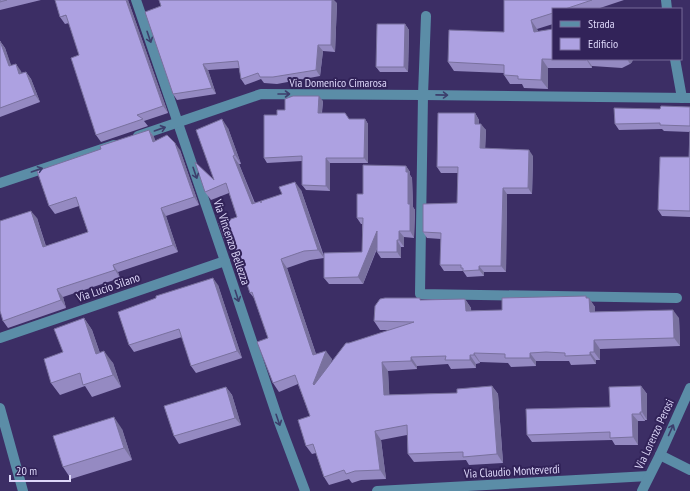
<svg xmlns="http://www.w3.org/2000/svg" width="690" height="491" font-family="'PT Sans Narrow',sans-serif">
<rect width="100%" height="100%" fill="#3c2e65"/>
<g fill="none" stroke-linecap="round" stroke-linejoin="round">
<g stroke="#5b8da7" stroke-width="10">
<polyline points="136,0 225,261 279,422 305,491"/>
<polyline points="666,0 667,9"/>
<polyline points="426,16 423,95 420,294 677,298"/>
<polyline points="675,59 682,98"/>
<polyline points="138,136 261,94 423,95 690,98"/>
<polyline points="0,183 114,145"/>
<polyline points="0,338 225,261"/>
<polyline points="0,408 23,491"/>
<polyline points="660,455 690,470"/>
<polyline points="377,491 649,476"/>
<polyline points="642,491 660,455 690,388"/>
</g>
</g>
<g fill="#958ac2">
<polygon points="0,0 41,0 0,10"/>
<polygon points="128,0 168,113 144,121 148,126 101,142 96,135 79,55 69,23 65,24 60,17"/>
<polygon points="569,0 624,0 597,9 553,9 553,24 537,29 538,31 553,59 633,59 632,62 630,64 622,68 592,66 592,68 548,68 548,89 524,88 522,84 510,84 504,75 504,73 454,71 448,62 504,32"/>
<polygon points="337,3 335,52 323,51 320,76 277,84 264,83 261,79 245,85 241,79 239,68 208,70 216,94 177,100 173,94 161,6"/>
<polygon points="405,24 409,30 408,72 380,72 376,67"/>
<polygon points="0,41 5,48 11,66 16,64 21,73 26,72 31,79 40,102 0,117"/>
<polygon points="323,101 322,113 349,119 365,119 368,124 368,163 330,163 330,191 306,190 302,185 302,161 267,163 264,158 277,115 285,110"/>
<polygon points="690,107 690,217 662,216 658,210 689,157 690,132 664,131 662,129 619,130 615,124 660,109"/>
<polygon points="475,113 479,120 479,124 486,130 485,148 533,156 532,194 507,194 506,272 484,272 484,276 467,277 463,271 444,271 440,265 441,239 427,238 423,232 457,203 458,173 441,173 437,167"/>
<polygon points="228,128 241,164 239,164 255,203 301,190 324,256 362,252 362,224 361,224 357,218 363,194 406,166 410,172 410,175 412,178 413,207 415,210 414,238 404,237 404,247 401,247 401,258 381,258 377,252 377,249 363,284 329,284 324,278 324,258 310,260 287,268 316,354 332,359 330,364 349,343 390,330 380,330 374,321 422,300 465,299 471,308 471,311 502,310 588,298 595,307 595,312 679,318 680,346 600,349 600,360 596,360 596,364 571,365 569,361 536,361 536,366 511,367 508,363 480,362 480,363 476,364 476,368 451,369 448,364 417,366 417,369 388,371 389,395 457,393 492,386 498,394 503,463 469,465 466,460 414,462 408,454 407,435 381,440 386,479 361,480 352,483 349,479 329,485 324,477 316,453 312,454 306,446 310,416 298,384 279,392 273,383 268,338 254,298 250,293 234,245 230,247 224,238 237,217 229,193 211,200 205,192 214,180"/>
<polygon points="149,130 154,137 155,141 180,150 199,205 166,216 178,252 118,272 120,278 63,297 66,308 8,328 3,321 37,218 46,246 88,232 79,206 55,214 49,206 101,149"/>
<polygon points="218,285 242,358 196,373 191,366 182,337 134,352 129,345"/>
<polygon points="84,318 92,330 100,353 113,363 121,387 92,397 85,386 60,395 51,383 63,352"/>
<polygon points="641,386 647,394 647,420 645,420 645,421 638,421 638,445 615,445 612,440 532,442 527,435 610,407"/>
<polygon points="226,387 232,395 241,425 179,444 174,436"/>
<polygon points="122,429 132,460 71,479 63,467"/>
</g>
<g fill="#79719e">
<polygon points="126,0 128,0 168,113 163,106"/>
<polygon points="332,0 334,0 337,3 335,52 331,45"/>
<polygon points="531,20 537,29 540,41 534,32"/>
<polygon points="405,24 409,30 408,72 404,67"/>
<polygon points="0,41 5,48 14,73 9,66"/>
<polygon points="318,45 323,51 320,76 316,70"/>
<polygon points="542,59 548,68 548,89 541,80"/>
<polygon points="586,59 587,59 592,66 592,68"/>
<polygon points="627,59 633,59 632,62 630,64"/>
<polygon points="16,64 21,71 24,81 19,74"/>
<polygon points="203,64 208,70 216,94 212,88"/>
<polygon points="26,72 31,79 40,102 35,95"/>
<polygon points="319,96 323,101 321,118 318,113"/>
<polygon points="475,113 479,120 479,130 475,124"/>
<polygon points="222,119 228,128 241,164 235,155"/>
<polygon points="365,119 368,124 368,163 364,158"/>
<polygon points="481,124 486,130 485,154 480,148"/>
<polygon points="149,130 154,137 158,149 153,142"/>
<polygon points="175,143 180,150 199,205 194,197"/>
<polygon points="529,150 533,156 532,194 528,188"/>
<polygon points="233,156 239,164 258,213 252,204"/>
<polygon points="326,158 330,163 330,191 326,186"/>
<polygon points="406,166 410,172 410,175 412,178 413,207 415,210 414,238 410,231"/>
<polygon points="295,182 301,190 324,258 318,250"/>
<polygon points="503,188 507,194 506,272 501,266"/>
<polygon points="161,208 166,216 178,252 173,245"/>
<polygon points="31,211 37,218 48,254 43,247"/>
<polygon points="377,231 381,237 363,284 358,277"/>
<polygon points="399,231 404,237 404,247 399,240"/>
<polygon points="397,240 401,247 401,258 397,252"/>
<polygon points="281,259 287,268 319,363 313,355"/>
<polygon points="113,265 118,272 120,278 115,270"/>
<polygon points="479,266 484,272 484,276 479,270"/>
<polygon points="213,278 218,285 242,358 237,351"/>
<polygon points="57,289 63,297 66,308 61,300"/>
<polygon points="586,296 589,300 589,298 595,307 595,321 590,312 586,298"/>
<polygon points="465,299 471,308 472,319 466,311"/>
<polygon points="673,310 679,318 680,346 674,338"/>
<polygon points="84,318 92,330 104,366 96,354"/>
<polygon points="594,340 600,349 600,360 594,352"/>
<polygon points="104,351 113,363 121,387 113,375"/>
<polygon points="326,351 332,359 318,393 313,384"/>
<polygon points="590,352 596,360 596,364 590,355"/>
<polygon points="474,353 480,362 480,363 474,355"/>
<polygon points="530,353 536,361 536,366 530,358"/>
<polygon points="470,355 476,364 476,368 470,360"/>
<polygon points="411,357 417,366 417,369 411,361"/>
<polygon points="382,362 388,371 390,404 384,395"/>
<polygon points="492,386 498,394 503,463 497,454"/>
<polygon points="641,386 647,394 647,420 642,412"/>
<polygon points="226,387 232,395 241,425 235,418"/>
<polygon points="640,412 645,420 645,421 640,414"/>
<polygon points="632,414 638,421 638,445 633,437"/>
<polygon points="114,417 122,429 132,460 124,448"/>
<polygon points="375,431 381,440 386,479 380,470"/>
</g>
<g fill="#ada1e1" stroke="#79719e">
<polygon points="0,0 7,0 0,2"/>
<polygon points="55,0 126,0 163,106 137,115 143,119 96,135 71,58 79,55 66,15 60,17"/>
<polygon points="159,0 332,0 331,45 318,45 316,70 273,77 260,77 258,73 241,79 238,61 203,64 212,88 173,94 145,12 161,6"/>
<polygon points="504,0 592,0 565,9 553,9 553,13 531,20 534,32 553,29 553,59 586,59 586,60 542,59 541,80 518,79 518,76 504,75 504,65 448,62 449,30 504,32"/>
<polygon points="377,24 405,24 404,67 376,67"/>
<polygon points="0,41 9,66 16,64 19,74 26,72 35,95 0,108"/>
<polygon points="293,96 319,96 318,113 345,113 349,119 365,119 364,158 326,158 326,186 302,185 302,156 264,158 264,115 277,115 277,110 285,110 285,99"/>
<polygon points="661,106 690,107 690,126 660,125 660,123 615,124 614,108 660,109"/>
<polygon points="438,113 475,113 475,124 481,124 480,148 529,150 528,188 503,188 501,266 479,266 479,270 463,271 463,268 461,268 461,265 440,265 441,233 423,232 423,204 457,203 458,167 437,167"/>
<polygon points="222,119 235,155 233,156 252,204 261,201 261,203 261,201 282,194 279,187 295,182 318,250 304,251 281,259 313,355 326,351 313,384 314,385 346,343 349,343 414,322 374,321 375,306 380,299 385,298 420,298 420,300 465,299 466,311 502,310 502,298 586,296 586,298 589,298 590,312 673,310 674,338 594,340 594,352 590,352 590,355 565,356 565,353 546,352 530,353 530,358 505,358 505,354 474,353 474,355 470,355 470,360 445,360 446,356 411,357 411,361 382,362 384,395 457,393 457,389 492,386 497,454 463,457 463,452 408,454 407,425 375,431 380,470 355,471 346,474 344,470 324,477 313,444 306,446 298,420 310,416 295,375 273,383 257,342 268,338 252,292 250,293 231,236 224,238 219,223 237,217 226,183 205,192 195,162 214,180 196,130"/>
<polygon points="149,130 153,142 167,135 175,143 194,197 161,208 173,245 113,265 115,270 57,289 61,300 3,321 0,311 0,221 31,211 43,247 88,232 76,197 49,206 37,171 101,149 100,146"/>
<polygon points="690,131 690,211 658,210 660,157 689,157"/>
<polygon points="363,165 406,166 406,172 408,172 408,204 410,204 410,231 399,231 399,240 397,240 397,252 377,252 377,231 358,277 324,278 324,253 362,252 363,218 357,218 357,194 363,194"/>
<polygon points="213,278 237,351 191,366 179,329 129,345 118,312 156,298 156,296"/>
<polygon points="84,318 96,354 104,351 113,375 83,385 80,373 51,383 44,359 63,352 54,329"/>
<polygon points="641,386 642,412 640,412 640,414 632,414 633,437 610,438 610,432 527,435 526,409 610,407 609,387"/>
<polygon points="226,387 235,418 174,436 164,406"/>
<polygon points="114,417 124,448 63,467 53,436"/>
</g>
<defs><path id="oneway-shaft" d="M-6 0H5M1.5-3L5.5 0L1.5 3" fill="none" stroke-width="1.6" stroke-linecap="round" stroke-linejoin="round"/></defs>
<g stroke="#3c3e6c">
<use href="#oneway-shaft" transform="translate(149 37) rotate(71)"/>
<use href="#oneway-shaft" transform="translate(284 94)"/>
<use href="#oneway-shaft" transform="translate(442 95) rotate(1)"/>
<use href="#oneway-shaft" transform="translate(160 129) rotate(-19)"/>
<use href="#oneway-shaft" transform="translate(37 170) rotate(-19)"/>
<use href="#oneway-shaft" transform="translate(195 173) rotate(71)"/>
<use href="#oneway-shaft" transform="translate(237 296) rotate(72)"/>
<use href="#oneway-shaft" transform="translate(278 420) rotate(71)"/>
<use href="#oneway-shaft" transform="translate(671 430) rotate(-66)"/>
</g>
<g text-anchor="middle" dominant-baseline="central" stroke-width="4" stroke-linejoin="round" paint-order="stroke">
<g font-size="12" fill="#ddd7f9" stroke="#322359">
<text x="338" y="82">Via Domenico Cimarosa</text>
<text transform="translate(232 242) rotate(71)">Via Vincenzo Bellezza</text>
<text transform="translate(108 287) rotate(-19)">Via Lucio Silano</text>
<text transform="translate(654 434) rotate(-65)">Via Lorenzo Perosi</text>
<text transform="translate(512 471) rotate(-3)">Via Claudio Monteverdi</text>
</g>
</g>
<rect x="552" y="8" width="130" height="52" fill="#322359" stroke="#766b99"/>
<rect x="560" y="21" width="20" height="6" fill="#5b8da7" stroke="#766b99"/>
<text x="588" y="28" font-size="12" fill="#ddd7f9">Strada</text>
<rect x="560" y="38" width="20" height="12" fill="#ada1e1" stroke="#766b99"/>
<text x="588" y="48" font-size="12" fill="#ddd7f9">Edificio</text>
<path d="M10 475v6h60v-6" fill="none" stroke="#ddd7f9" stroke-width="2"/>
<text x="16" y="475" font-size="12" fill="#ddd7f9" stroke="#322359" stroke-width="3" paint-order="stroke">20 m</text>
</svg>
